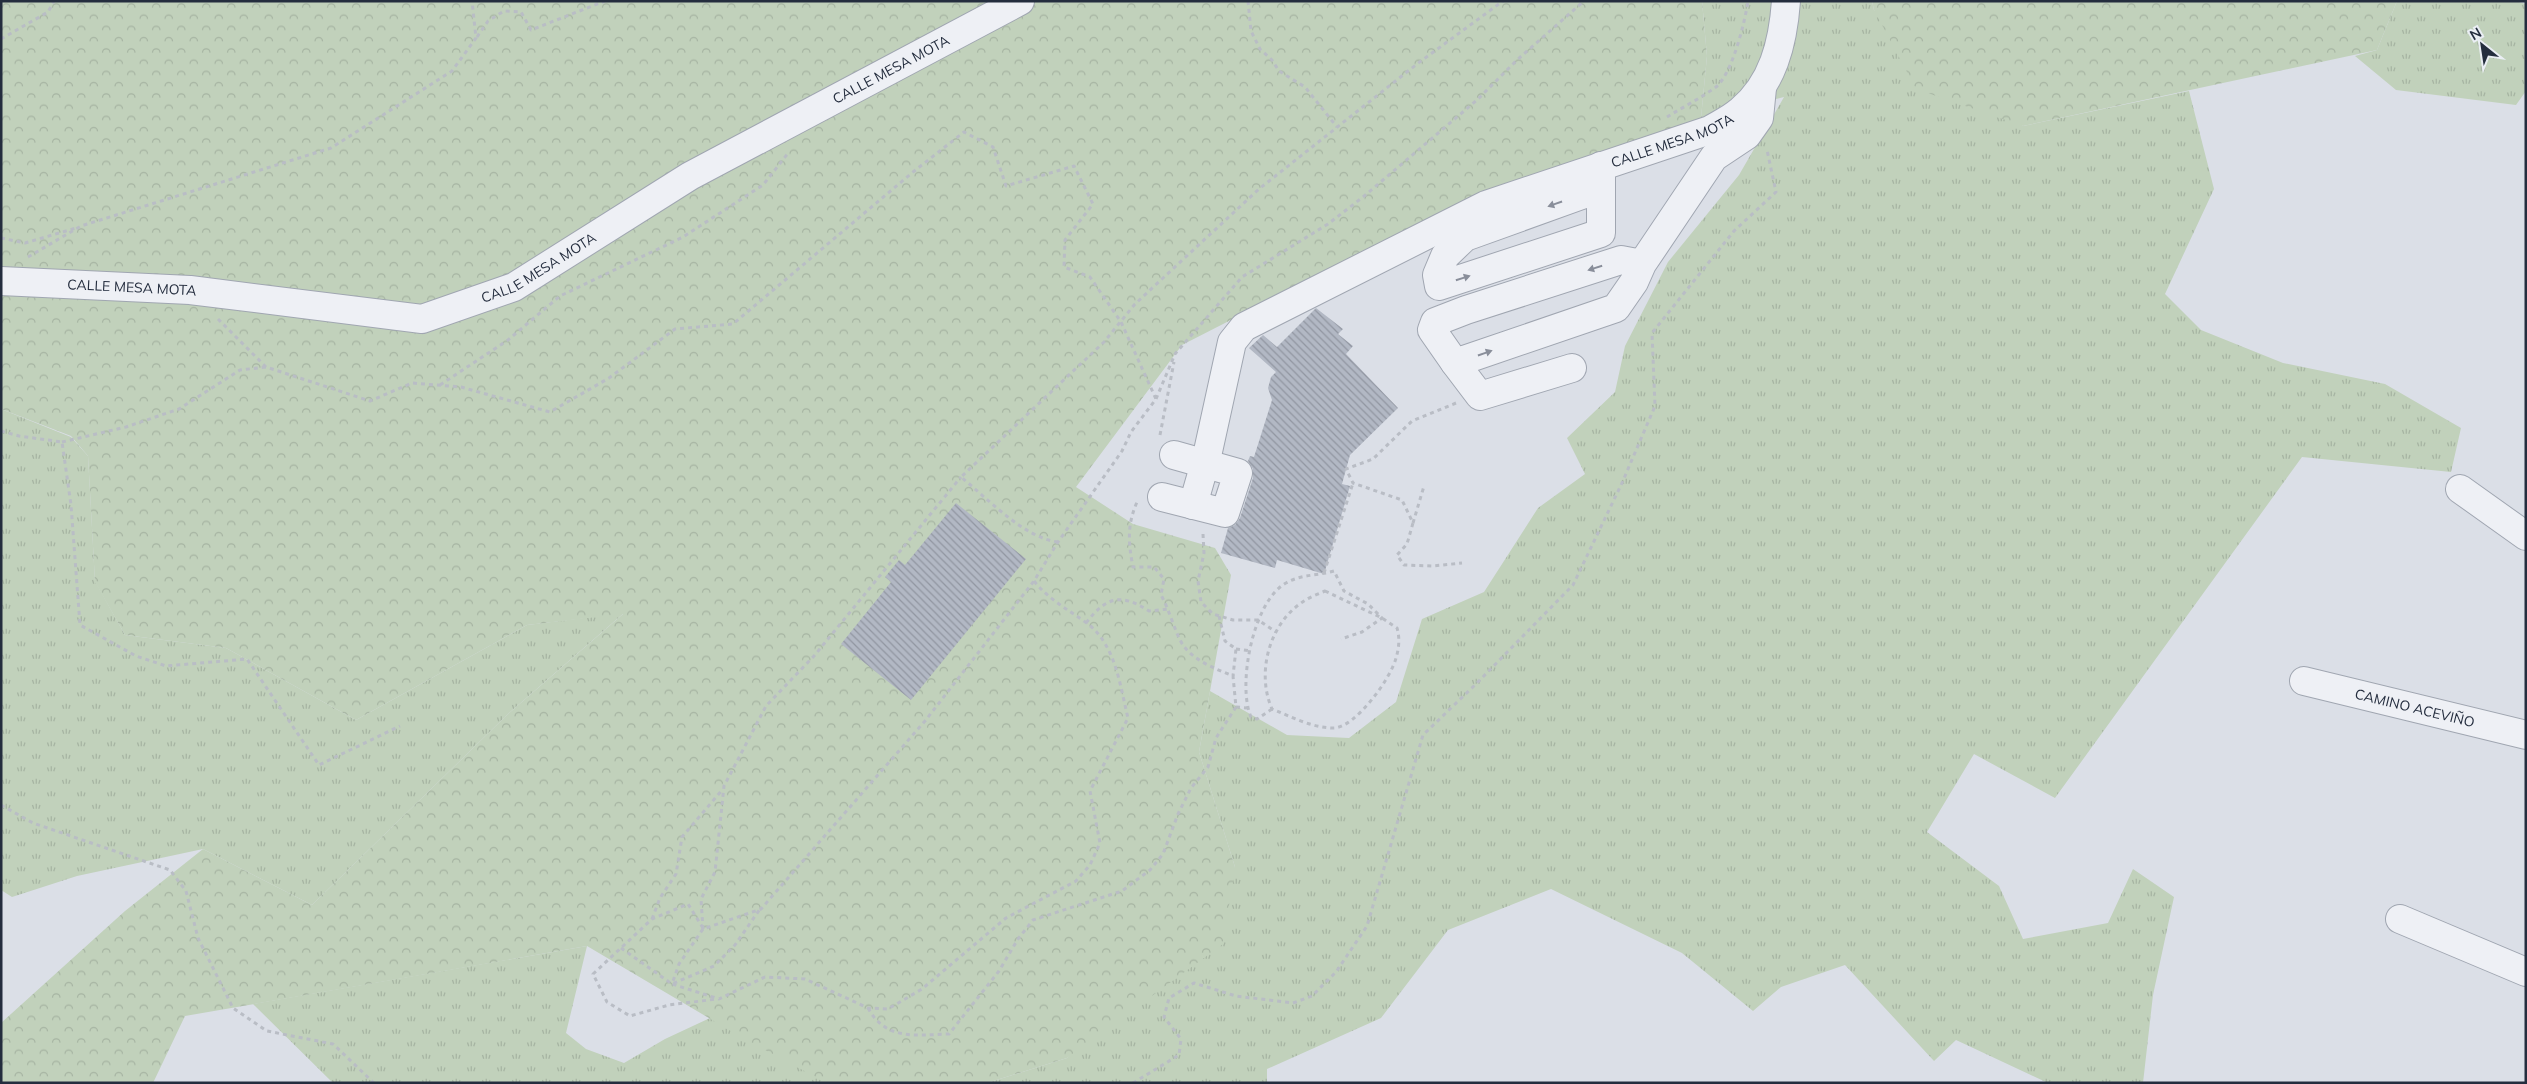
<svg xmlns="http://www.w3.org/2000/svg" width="2527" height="1084" font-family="Mulish,sans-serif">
<defs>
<pattern id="grass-tufts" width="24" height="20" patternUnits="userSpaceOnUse" patternTransform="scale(1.25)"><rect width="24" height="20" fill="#c1d1bb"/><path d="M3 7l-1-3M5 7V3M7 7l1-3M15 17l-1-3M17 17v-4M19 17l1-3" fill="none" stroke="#a6b4a2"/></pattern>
<pattern id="forest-crowns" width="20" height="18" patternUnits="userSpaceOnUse" patternTransform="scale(1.25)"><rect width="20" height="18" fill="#c1d1bb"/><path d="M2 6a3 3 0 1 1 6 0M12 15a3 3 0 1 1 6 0" fill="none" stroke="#a6b4a2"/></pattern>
<pattern id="building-back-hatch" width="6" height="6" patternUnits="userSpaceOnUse" patternTransform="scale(1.25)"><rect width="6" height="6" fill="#b2b8c4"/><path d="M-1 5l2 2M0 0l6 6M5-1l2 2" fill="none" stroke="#9196a1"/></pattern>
</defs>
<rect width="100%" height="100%" fill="#dbdfe7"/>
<g fill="url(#grass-tufts)">
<polygon points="1702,1 1872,1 1874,10 2023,126 2189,91 2214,189 2165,294 2201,330 2283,363 2385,384 2461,428 2451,472 2302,457 2055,798 1974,754 1927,832 1999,886 2023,939 2108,923 2133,869 2174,897 2153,995 2143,1083 2048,1083 1956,1040 1934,1061 1845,965 1781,987 1753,1011 1682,953 1551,889 1448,930 1381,1018 1267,1069 1267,1083 987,1083 1067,1058 1235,867 1199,752 1210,691 1287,735 1349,738 1396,702 1422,619 1484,592 1538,508 1585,474 1567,438 1615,392 1625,346 1668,262 1739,175 1784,97 1701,118 1707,56"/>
<polygon points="2397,1 2515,1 2526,4 2526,91 2516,105 2396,90 2355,56 2377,50"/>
<polygon points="1,409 71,437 88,456 95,581 125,635 226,648 356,720 527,625 624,613 508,714 312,905 203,849 77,876 12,897 1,890"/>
<polygon points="587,946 566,1033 586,1049 624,1063 665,1039 710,1018 829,1083 333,1083 253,1004"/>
</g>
<g fill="url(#forest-crowns)">
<polygon points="1,1 1702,1 1707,56 1701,118 1469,198 1182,345 1076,487 1133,524 1215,548 1231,575 1199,752 1235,867 1223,944 1067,1058 987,1083 827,1083 746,1040 587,946 185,1016 153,1083 1,1083 1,1023 125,911 203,849 312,905 508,714 623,614 527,625 356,720 226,648 125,635 95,582 88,456 71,436 1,409"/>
<polygon points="1872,1 2397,1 2377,50 2023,126 1916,89 1874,10"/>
</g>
<g fill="url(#building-back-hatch)">
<polygon points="1316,308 1343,329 1338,334 1353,346 1346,354 1398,408 1350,455 1342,484 1350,486 1324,574 1277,560 1275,568 1221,553 1228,528 1235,525 1240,518 1253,478 1253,469 1248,461 1250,456 1254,457 1272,400 1268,388 1271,377 1276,372 1249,348 1263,335 1277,347"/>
<polygon points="956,503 1026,559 911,700 841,644 891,582 885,577 899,560 905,565"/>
</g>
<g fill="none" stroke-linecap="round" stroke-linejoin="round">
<defs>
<g id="minor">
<polyline points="1601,188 1465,237 1445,256 1437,275 1439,286 1601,233 1601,166"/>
<polyline points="1642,264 1621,260 1466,310 1435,322 1432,330 1455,363 1616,308 1634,282 1642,264 1714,157 1747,135 1759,118 1762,88"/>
<path id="s1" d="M1,281L190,290L422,319L514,287L690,176L1020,1"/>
<polyline points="1455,363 1480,396 1572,368"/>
<polyline points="2460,489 2526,536"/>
<polyline points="1162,497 1225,513 1238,473 1174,455"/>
<path id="s2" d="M1193,505L1207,456L1232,342L1244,327L1486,205L1710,130C1720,124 1731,119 1740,111C1773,84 1783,43 1786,1"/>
<path id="s3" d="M2304,681L2526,735"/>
<polyline points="2400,919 2526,972"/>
</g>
</defs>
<use href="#minor" stroke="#a0a6b1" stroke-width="30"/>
<g stroke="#b9bdc5" stroke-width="3" stroke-dasharray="4 4" stroke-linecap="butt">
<polyline points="1248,1 1251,31 1260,49 1272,60 1279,71 1305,87 1337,127"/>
<polyline points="477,37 488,21 504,11 521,12 531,30 605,1"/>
<polyline points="1,39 48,12 54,1"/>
<path d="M1667,117C1683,107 1701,98 1716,87C1732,74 1745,22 1748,1"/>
<polyline points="1,238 25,243 76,228"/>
<polyline points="28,257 81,226 331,148 452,71 476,38 472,1"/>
<polyline points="218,319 266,367 370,401 412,383 461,387 550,412 609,378 675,329 733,324 913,172 964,132 993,147 1006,186 1074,166 1093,204 1065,240 1064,267 1090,277 1121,322 1156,399"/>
<polyline points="440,385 508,340 560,296 683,237 763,185 789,152"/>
<polyline points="1456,403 1412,421 1373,459 1346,469 1353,483 1402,500 1413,523 1407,544 1397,555 1404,565 1433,566 1462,563"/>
<polyline points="1,431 19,436 62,442 71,505 80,625 136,656 166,666 247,659 319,765 400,726"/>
<polyline points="1160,435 1174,362"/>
<polyline points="62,442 126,427 179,409 240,370 266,367"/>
<polyline points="1413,523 1424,486"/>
<polyline points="1203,534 1204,553 1198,581 1201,602 1213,614 1233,620 1258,620 1276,632"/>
<path d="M1058,542C1024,538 987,498 961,477L1104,342L1135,304L1259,189L1417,64L1503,1"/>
<polyline points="1324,573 1353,483"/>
<path d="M1034,581C1049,600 1069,610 1088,624C1116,646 1120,686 1128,718L1090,791L1100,843L1090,865L1076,881L1006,918L922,989L888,1009L868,1008L805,979L765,977L719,999L672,984L679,964L703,929L761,909L925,721L1034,581L1058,542L1122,451L1131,432L1156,399L1175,354L1242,277L1328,224L1363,197L1477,100L1517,60L1584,1"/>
<path d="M1325,591L1382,618L1397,628C1400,638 1399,648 1396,658C1391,678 1356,727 1334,728C1312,728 1292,717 1272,709C1256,673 1269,623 1304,601C1310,597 1318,594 1325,591Z"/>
<polyline points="1219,616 1225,641 1236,649 1233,676"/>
<path d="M1086,623C1107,596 1121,593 1149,611L1169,609"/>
<polyline points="1236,649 1251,651"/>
<polyline points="1236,707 1247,708"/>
<path d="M1272,709L1257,719L1251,717C1237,685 1253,601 1286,583C1302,574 1317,576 1334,571L1344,591L1368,604L1382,618L1362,632L1341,639"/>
<polyline points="1,805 33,823 170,870 186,891 198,938 233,1008 267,1031 333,1044 374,1083"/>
<polyline points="652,919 660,898 676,874 682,837 723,789"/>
<polyline points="703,928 688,904 652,919 593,974 607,1002 630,1016 669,1005 717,999"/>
<polyline points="703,929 701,899 715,872 724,786 766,706 814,656 961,477"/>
<polyline points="621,948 672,984 714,966 735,945 760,909"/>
<path d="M868,1008C886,1041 916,1035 949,1034L999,971L1018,939L1033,920L1122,891L1150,870L1163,854L1178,814L1191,788L1208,767L1216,738L1236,707L1233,676C1216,669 1194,661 1183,645C1176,635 1169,609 1161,595L1164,579L1154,567H1133C1128,542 1127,523 1138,500"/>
<polyline points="1133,1083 1179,1055 1181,1039 1164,1017 1169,998 1194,983 1236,996 1293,1003 1312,996 1336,972 1367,926 1423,735 1477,683 1573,585 1622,483 1655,406 1652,333 1734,231 1776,192 1767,150"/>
</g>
<use href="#minor" stroke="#eef0f5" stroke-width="28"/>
</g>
<defs><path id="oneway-solid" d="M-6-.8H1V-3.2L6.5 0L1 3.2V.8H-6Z" transform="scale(1.25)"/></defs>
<g fill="#898e9a">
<use href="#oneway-solid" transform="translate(1555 204) rotate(161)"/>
<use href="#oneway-solid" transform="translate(1595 268) rotate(163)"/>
<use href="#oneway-solid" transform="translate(1463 278) rotate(-18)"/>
<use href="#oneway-solid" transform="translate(1485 353) rotate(-19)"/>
</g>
<g text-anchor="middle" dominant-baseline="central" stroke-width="4" stroke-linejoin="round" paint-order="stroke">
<g font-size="14" fill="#242d3e" stroke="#eaeef4">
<text stroke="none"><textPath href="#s1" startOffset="956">CALLE MESA MOTA</textPath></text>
<text stroke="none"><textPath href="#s2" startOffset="655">CALLE MESA MOTA</textPath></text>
<text stroke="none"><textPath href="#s1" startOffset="551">CALLE MESA MOTA</textPath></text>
<text stroke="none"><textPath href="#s1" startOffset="131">CALLE MESA MOTA</textPath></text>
<text stroke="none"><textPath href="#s3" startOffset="114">CAMINO ACEVIÑO</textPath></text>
</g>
</g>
<rect width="2527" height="1084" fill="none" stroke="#242d3e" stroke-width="5"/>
<g transform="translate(2482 45) rotate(330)" stroke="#eaeef4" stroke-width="4" paint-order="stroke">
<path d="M0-4L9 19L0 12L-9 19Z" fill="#242d3e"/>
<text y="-8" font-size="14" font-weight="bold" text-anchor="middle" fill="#242d3e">N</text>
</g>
</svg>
